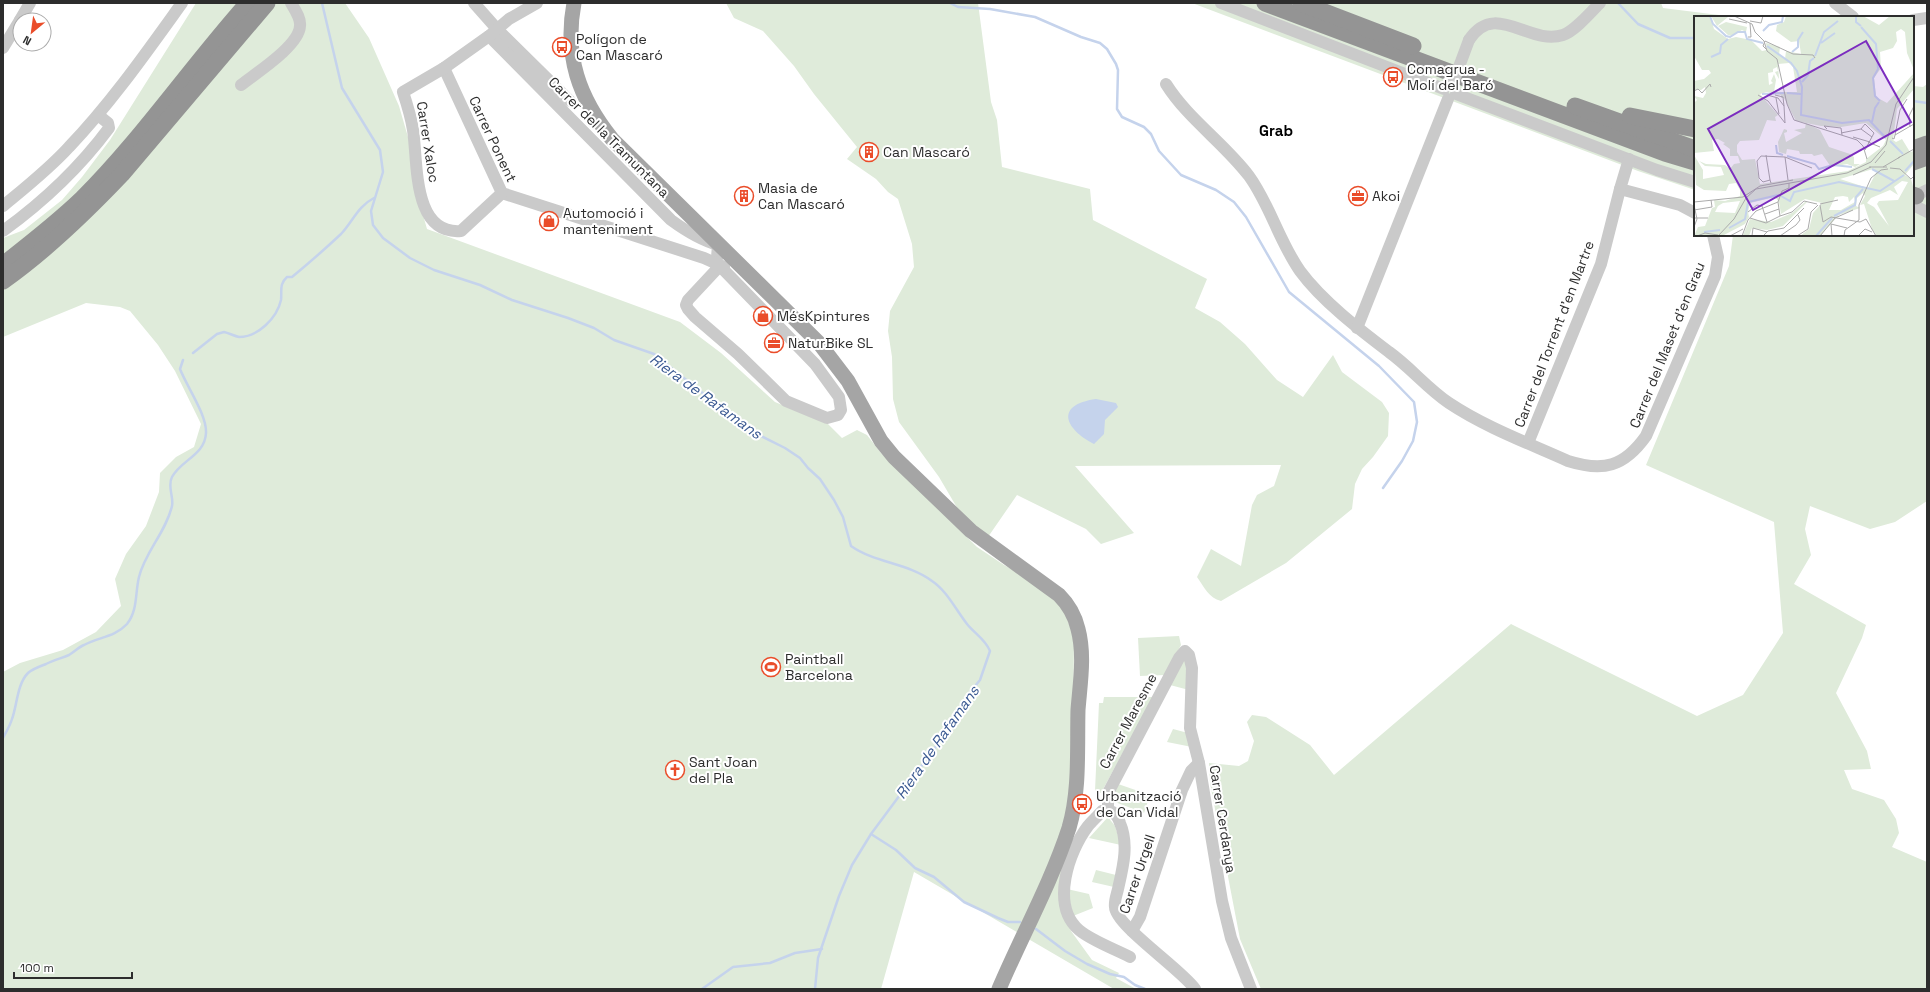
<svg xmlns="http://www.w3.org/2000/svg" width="1930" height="992" font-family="'Space Grotesk',sans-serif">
<rect width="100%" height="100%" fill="#fff"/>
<g fill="#dfebda">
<polygon points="196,3 345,3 369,38 399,106 410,144 415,187 427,229 680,322 721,353 775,402 828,424 842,438 857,430 867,435 881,453 977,547 1004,565 1029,579 1052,596 1065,613 1074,638 1073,759 1062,907 1071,931 1092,960 1119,973 1116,978 1136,989 1114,989 914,872 881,989 3,989 3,672 20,663 63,650 96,632 121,606 115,579 126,554 146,526 159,492 160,473 176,457 194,447 201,424 175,371 158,345 130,311 120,307 86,303 3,337 3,238 24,230 62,200 82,177 110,140"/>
<path d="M726,3H978L991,102L997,120L1002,167L1090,189L1093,220L1207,279L1195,308L1220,322L1245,344L1277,380L1303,397L1333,355L1342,372L1382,402L1389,413L1388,436L1373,457L1362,469L1355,484L1352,509L1286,563L1221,601C1209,598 1204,587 1197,577L1211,549L1241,566L1252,505L1257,495L1274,486L1281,465L1075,466L1134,533L1101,544L1086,529L1017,495L988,537L959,511L939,477L899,422L893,399L892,357L888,331L890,311L914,267L912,244L898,199L888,192L876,179L847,159L857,147L814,94L794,66L763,31L734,18Z"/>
<polygon points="1192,3 1661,3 1663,8 1735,17 1695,17 1695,190 1638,171"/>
<polygon points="1927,84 1927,501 1895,522 1870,529 1810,506 1805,529 1811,555 1794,584 1866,625 1862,638 1836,693 1867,751 1871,769 1844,770 1852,789 1884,800 1896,819 1899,833 1892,847 1927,862 1927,989 1261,989 1240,939 1210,783 1209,763 1239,766 1248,761 1254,741 1247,722 1252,715 1266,717 1310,745 1334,775 1511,624 1697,716 1743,695 1783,633 1774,522 1646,465 1729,266 1733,235 1913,235 1913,86 1923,87"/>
<polygon points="1179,636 1181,645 1165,675 1140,676 1138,638"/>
<polygon points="1183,660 1187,662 1189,690 1170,685"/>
<polygon points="1104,697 1153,697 1101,793 1095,791 1099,703 1103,703"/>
<polygon points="1173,729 1188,733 1192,747 1167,742"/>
<polygon points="1118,784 1150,795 1144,813 1115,802 1114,796"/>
<polygon points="1108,817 1115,826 1121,845 1089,838"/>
<polygon points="1096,870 1116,875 1114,887 1092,882"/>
<polygon points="1067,889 1089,894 1093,908 1073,916"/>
</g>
<path fill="#c5d3ec" d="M1096,399L1116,403L1118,407L1105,420L1104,434L1094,444C1065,429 1054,405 1096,399Z"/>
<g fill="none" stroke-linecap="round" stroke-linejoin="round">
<g stroke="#c5d3ec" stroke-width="2.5">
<path d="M322,3L342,88L380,150L383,172L371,211L373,225L383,238L410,258L434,270L480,285L512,300L568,318L594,328L614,340L654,354L710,399L728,410L747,429L785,448L800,458L808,468L820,479L834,500L843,517L851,546C875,563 908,563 932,581C947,591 956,610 967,624C975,634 985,639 990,651L980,680L967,696L954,722L871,834L852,865L839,896L818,958L815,989"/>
<polyline points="950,3 958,7 990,9 1035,17 1081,37 1100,43 1107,49 1116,64 1118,70 1117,109 1122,117 1144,127 1151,134 1159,151 1181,175 1216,190 1234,202 1246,217 1289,292 1379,366 1414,402 1417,422 1413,441 1402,461 1383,488"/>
<polyline points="1618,3 1638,24 1670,38 1695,38"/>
<polyline points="1913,101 1927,103"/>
<path d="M193,353L217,334L224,332C229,333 234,336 239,337C258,337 277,318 281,300C282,291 279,284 287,277H292C309,263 325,249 341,234C353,221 358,206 374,198"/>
<path d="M3,738C6,732 10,726 12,719C17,706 17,684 28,673C32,669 41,666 46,664C54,660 62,658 69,655C74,652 79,647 84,645C99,637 115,637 127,624C138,610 135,593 139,577C145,552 166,532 172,506C174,497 167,486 172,477C181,460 205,455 206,433C207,415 187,387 180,369L183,360"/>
<polyline points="871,834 896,850 915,868 934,877 964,902 998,918 1008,922 1020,922"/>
<polyline points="1036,929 1065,951 1087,964 1110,974 1124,977 1135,985 1145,989"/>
<polyline points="702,989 733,967 770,963 795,953 822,949"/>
</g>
<g stroke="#cacaca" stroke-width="12">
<polyline points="474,3 497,29 570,101"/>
<polyline points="1221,3 1444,89"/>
<polyline points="1835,3 1853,17"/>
<polyline points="20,20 30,3"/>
<polyline points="1913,20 1927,18"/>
<path d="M489,36L671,220C686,231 700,240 718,245L716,270L688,300L686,305L688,309L695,317L738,354L786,401L827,418L838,415L841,410L839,397L815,364L718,264"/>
<path d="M1469,40C1495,0 1529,46 1563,35C1575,31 1591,12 1600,3"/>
<polyline points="3,48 20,20"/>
<polyline points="444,68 502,193 704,258 724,267"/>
<path d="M1166,84C1188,119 1224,143 1249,176C1270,205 1279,241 1300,271C1322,301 1360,330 1389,352C1410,367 1427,388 1449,403C1485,427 1528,443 1568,461C1603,472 1624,467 1646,436L1715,276L1718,257L1713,235"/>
<path d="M241,85C256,73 299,46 300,26C301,18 295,10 291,3"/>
<polyline points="1456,94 1657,170 1695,182"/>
<polyline points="1629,159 1620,189 1680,205 1695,213"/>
<path d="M502,193L461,231C412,235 418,162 413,130C411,117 407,104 403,92L444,68L489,36L509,19L537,3"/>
<polyline points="1913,197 1927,190"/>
<polyline points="1913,205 1927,212"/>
<path d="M3,206C26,187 49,169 69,147C111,103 146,53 182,3"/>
<path d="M3,231C43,202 80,167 109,128L108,123L98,115"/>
<polyline points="1357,328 1448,99"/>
<polyline points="1528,443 1601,264 1620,189"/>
<polyline points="1108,810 1108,793 1179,658 1185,651 1189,655 1192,668 1190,728 1199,763 1222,901 1231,938 1251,989"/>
<polyline points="1132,931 1140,917 1182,790 1191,771 1199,763"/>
<path d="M1130,957C1115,949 1092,941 1079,930C1050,905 1069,851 1088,826C1092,821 1098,816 1102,811C1112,809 1117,814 1120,823C1129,844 1123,867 1118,889C1117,894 1114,901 1115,907C1115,925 1182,970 1195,989"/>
</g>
<path stroke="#a5a5a5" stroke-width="15" d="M574,3C564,56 579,98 612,139L819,343L848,381L881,441L894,457L971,531L1059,595C1068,604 1075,616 1078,629C1085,655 1080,684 1078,710C1077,748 1080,791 1069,828C1051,883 1022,935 999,989"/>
<g stroke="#949494" stroke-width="17">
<polyline points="1265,3 1665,153 1695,162"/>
<polyline points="1301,3 1413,46"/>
<polyline points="1575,106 1695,149"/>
<polyline points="1630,116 1695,129"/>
<polyline points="1913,149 1927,144"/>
<polyline points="1913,162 1927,157"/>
<polyline points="1913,195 1916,196"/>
<path d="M3,265C30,244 57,223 82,199C143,138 191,67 248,3"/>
<path d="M3,281C47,250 85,213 122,174L267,3"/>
</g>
<polyline stroke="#cacaca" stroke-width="12" points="1453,83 1469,40"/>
</g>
<defs>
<symbol id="bus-ring" viewBox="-11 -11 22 22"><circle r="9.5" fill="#fff" stroke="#ea4d2a" stroke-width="1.5"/><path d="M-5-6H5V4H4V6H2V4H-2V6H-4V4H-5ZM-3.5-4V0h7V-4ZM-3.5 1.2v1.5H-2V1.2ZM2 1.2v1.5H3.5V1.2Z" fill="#ea4d2a"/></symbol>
<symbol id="building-ring" viewBox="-11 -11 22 22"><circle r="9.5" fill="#fff" stroke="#ea4d2a" stroke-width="1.5"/><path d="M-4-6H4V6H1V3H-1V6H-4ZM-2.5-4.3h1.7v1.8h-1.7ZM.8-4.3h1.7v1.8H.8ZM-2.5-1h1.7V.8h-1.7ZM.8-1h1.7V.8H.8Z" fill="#ea4d2a"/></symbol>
<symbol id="office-ring" viewBox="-11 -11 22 22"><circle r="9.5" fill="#fff" stroke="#ea4d2a" stroke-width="1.5"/><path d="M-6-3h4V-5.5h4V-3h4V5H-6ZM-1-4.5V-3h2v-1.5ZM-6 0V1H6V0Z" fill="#ea4d2a"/></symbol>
<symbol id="shop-ring" viewBox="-11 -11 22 22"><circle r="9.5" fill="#fff" stroke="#ea4d2a" stroke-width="1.5"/><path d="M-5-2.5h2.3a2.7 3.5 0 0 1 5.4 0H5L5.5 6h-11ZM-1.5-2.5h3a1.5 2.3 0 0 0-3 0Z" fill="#ea4d2a"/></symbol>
<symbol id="stadium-ring" viewBox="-11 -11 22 22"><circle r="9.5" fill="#fff" stroke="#ea4d2a" stroke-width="1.5"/><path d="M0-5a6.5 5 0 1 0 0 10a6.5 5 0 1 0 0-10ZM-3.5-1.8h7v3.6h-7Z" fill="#ea4d2a"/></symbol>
<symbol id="church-ring" viewBox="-11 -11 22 22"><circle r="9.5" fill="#fff" stroke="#ea4d2a" stroke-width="1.5"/><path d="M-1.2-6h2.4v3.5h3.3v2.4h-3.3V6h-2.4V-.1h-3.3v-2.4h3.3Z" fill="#ea4d2a"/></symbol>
</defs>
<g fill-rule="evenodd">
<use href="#bus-ring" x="551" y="36" width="22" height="22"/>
<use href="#bus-ring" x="1382" y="66" width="22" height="22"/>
<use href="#building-ring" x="858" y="141" width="22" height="22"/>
<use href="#building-ring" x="733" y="185" width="22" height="22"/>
<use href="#office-ring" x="1347" y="185" width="22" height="22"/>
<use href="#shop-ring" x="538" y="210" width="22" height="22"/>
<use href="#shop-ring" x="752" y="305" width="22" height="22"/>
<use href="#office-ring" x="763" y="332" width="22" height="22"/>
<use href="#stadium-ring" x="760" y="656" width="22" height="22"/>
<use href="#church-ring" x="664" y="759" width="22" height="22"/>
<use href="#bus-ring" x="1071" y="793" width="22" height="22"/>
</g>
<g text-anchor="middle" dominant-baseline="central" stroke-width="4" stroke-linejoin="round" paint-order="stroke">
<g font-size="14" fill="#2d2d2d" stroke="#fff" text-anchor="start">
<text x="576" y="39">Polígon de<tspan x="576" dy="16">Can Mascaró</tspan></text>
<text x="1407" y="69">Comagrua -<tspan x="1407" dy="16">Molí del Baró</tspan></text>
<text x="883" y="152">Can Mascaró</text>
<text x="758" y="188">Masia de<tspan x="758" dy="16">Can Mascaró</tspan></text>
<text x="1372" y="196">Akoi</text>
<text x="563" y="213">Automoció i<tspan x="563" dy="16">manteniment</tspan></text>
<text x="777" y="316">MésKpintures</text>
<text x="788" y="343">NaturBike SL</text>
<text x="785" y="659">Paintball<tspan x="785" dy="16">Barcelona</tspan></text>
<text x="689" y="762">Sant Joan<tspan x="689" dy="16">del Pla</tspan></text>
<text x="1096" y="796">Urbanització<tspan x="1096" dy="16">de Can Vidal</tspan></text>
</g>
<g font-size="14" fill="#2d2d2d" stroke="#fff">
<text transform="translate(609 137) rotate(45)">Carrer del la Tramuntana</text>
<text transform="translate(493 139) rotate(65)">Carrer Ponent</text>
<text transform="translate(428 142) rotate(81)">Carrer Xaloc</text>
<text transform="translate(1554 334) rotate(-69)">Carrer del Torrent d'en Martre</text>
<text transform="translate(1667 345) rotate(-68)">Carrer del Maset d'en Grau</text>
<text transform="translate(1128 721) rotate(-62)">Carrer Maresme</text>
<text transform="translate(1223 819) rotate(81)">Carrer Cerdanya</text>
<text transform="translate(1137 874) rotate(-71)">Carrer Urgell</text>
</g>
<g font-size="15" font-weight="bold" fill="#000" stroke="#fff">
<text x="1276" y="130">Grab</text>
</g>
<g font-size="15" font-style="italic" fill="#395891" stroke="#fff">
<text transform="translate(706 396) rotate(36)">Riera de Rafamans</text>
<text transform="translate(937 742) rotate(-55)">Riera de Rafamans</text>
</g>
</g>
<g transform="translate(1694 16)">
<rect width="220" height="220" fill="#fff"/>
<path d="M0,0H16L20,13L34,23L42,21L57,24L68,35L73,34L72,27L86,31L85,39L91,43L92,35L107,38L105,25L97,26L82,15L83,9L90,6L92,0H169L185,9L196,0H220V54L213,37L211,16L207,13L202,16L203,25L199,32L186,36L187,52L180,62L182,81L193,87L220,57V73L203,93L199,124L202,126L208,123L216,136L220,135V148L211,159L217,163L220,174V220H183L178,213L170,188L166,189L171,180L169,177L163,182L162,190L166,192L145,199L126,220H106L115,213L119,197L128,187L111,183L87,198L85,186L81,181L56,187L54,196L55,201L51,208L28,220H0L4,211L11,210L18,192L21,191L20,184L31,185L46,180V174L42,167L35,168L32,175L10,174L2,169L0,139L9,154V163L30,159L27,151L11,150L5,145L12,148L31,149L36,153L40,148L46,147L44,140H36V133L29,128L31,127L24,123L18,124L20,135L0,137V87L3,84L0,80L9,82L12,77L11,71L7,74H0V65L10,63L17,57L15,54H8L0,40ZM95,47L99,51L103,76H80L82,64L80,58L77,65L79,67L75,69L74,57L79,56V53L83,51L84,55L81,56L85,63L84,48ZM73,76L87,79V82H90L102,105L127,110L147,111L172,107L192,124L189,130L172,143V146L154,155L66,168L61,143L48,144L43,136V129L46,125L65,124L73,104L82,105L81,101L84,99L66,78ZM179,153L183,155L174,172L146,163ZM208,165L214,166L204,184L185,185L183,188L195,210L180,191L173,187L177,182L196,174L204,179L200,171ZM149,180L154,181L155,186L160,181L161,186L147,194H135L141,181ZM46,185L41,197L21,196L24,190L29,187ZM17,0H33L34,1L23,10ZM32,6L53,11L52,16L48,14L38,20L34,19L24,10ZM112,107L126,114L135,131L156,138L160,141V148H166L161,151L153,148L137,151L128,138L120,140L118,138H106L105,135L93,133L92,138L85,136L84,126L90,113L93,114V116L90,117L92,126L108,117L100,114L111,112ZM111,186H113L89,210L73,214L58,212L55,220L49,219L56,203L77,206L98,197Z" fill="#dfebda" fill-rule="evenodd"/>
<path fill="none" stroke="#c5d3ec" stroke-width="2" d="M16,0L19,8L32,20L36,21L44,16H51L53,23L69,27M162,0V6L167,10M167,11L182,28L184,53L179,62L181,80L186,85M69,15L75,9L88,6L89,0M127,27L141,17M73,30L97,47L103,55L108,71L107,99L148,107L175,104L192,122M98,36L104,31V24L109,16M121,40L130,16L144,5M17,41L26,37L27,29L34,23M108,66L114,59L116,45L120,42M93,77L107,78M68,78L90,77M178,106L181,92L185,86M196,125L209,138M82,129L83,137L89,139M93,140L121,148L125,153L139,149L158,151M178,153L200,165M211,155L220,145M87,180L96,185L100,176L145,166L186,175L210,159M140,200L161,189L162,181L169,173M35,212L51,203L54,186L84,179M10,216L26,214M122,220L138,202"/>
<path fill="none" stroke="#ababab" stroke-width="1" d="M40,0L58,8L61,16L70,25L73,35L83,43L93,88L100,104L163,124L169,130L173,143M35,3L53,7M56,5L67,7L69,0M54,21H57L56,7M72,33L69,30L71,25L99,38L119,39L121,42M0,75L4,73L8,77L16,68L17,71M64,79L74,85L91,107M73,79L84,82L90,90L89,81L81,79M82,82L85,98M90,90L91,107M216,111L215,100L220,90M133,113L130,110L147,112L148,119M167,113L171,108L180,117L171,134M147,117L167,113L178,121M201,119L206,94L213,83M159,121L176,126M198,122L200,123L201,119L220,108M174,126L186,131M72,139L76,164M91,141L94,164M204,142L220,133M181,147L191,135M175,151H193M189,151L206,141M196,152L206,153L217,163L220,160M159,159L177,151M77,167L76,164L69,166L65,162L63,145L67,140L91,141L118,152M95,167V172L88,175L84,186L86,200L98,196L110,185L123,188M0,186L49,181L66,170L99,164M126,188L144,184M0,189L3,203L0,211M126,189L129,206L137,201L166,206L172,203L182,220M0,194L18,191L17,184M54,196L63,189L68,190L73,206M71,198L85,193M0,202H14M56,202L72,207L86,200M137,208L153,212M137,208L138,220M3,220L11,217L24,219M24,220L40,203L52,182L62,173L153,157L177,146L192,129L202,88L220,61M36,220L49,213M48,220L54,204L62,195L84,186M58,220L59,212L73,216M69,220L74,215L90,212L110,192M86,220L102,209L106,204L104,199M103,220L114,213L117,196L124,189M126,220L141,202L159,194M150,220L151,214L165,204V189L177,162L187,154L194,153M164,220L171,213L178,216"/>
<path fill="#7b2cbf" fill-opacity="0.15" stroke="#7b2cbf" stroke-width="2" d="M172,25L217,106L59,194L14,113Z"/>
<rect width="220" height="220" fill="none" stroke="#2d2d2d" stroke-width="2"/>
</g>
<rect width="1930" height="992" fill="none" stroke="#2d2d2d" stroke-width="8"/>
<g transform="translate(32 32) rotate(209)"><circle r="19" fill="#ffffff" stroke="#ababab"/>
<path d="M0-3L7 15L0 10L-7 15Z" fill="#ea4d2a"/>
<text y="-6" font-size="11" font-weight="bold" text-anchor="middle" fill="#2d2d2d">N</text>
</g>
<path d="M14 972v6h118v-6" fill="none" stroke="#2d2d2d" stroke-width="2"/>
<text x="20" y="972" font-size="12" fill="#2d2d2d" stroke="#ffffff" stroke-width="3" paint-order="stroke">100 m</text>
</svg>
